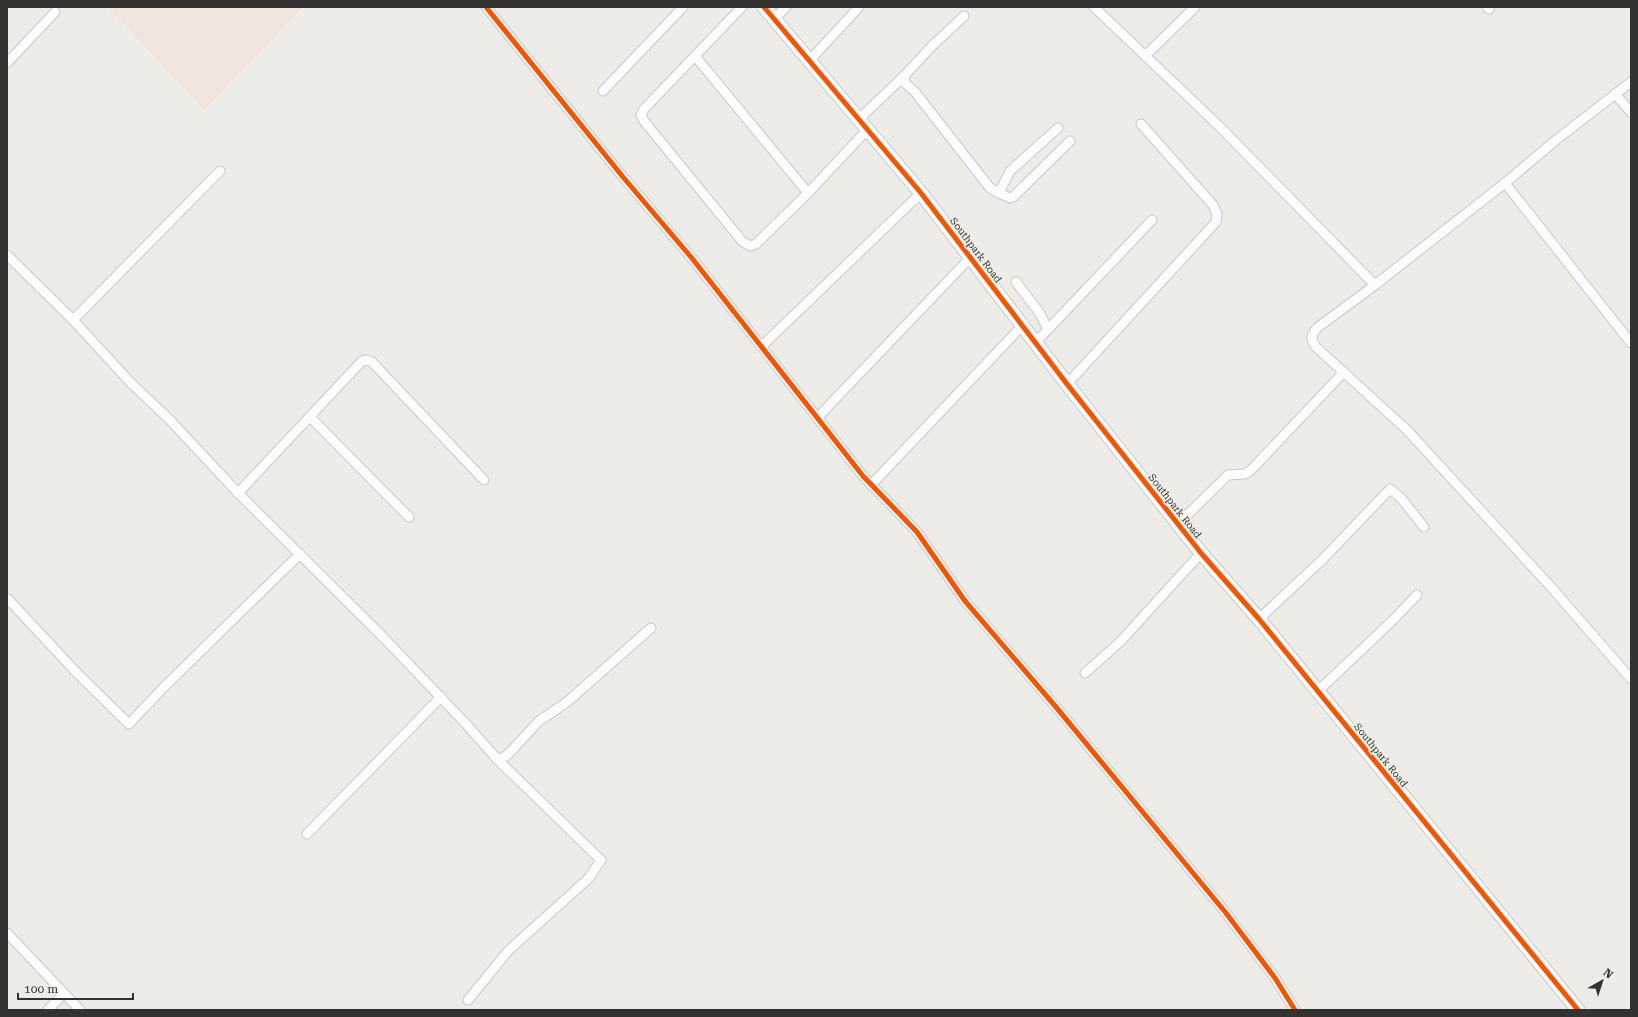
<svg xmlns="http://www.w3.org/2000/svg" width="1638" height="1017" font-family="'Roboto Serif',serif">
<rect width="100%" height="100%" fill="#edece9"/>
<polygon fill="#f1e4dd" points="108,7 303,7 204,110"/>
<g fill="none" stroke-linecap="round" stroke-linejoin="round">
<defs>
<g id="street">
<polyline points="486,7 623,177 691,257 863,476 917,532 965,601 1056,707 1226,913 1275,978 1295,1010"/>
<polyline points="742,7 644,109 641,115 644,121 742,241 750,246 756,244 808,193 868,129"/>
<path d="M1094,7L1219,126L1375,285L1317,328C1311,335 1310,339 1316,347L1407,430L1551,587L1631,679"/>
<polyline points="1487,7 1489,9"/>
<polyline points="964,16 932,46 904,76 905,83 915,92 990,188 999,193"/>
<polyline points="774,19 786,7"/>
<polyline points="695,56 808,193"/>
<polyline points="1145,56 1195,7"/>
<polyline points="810,60 859,7"/>
<polyline points="7,63 55,12"/>
<polyline points="1631,82 1556,140 1505,183 1631,343"/>
<polyline points="603,91 683,7"/>
<polyline points="1615,94 1631,112"/>
<polyline points="859,119 904,76"/>
<polyline points="1058,128 1010,171 999,193 1010,198 1013,197 1070,141"/>
<polyline points="7,255 73,320 130,382 169,419 238,493 383,637 467,725 498,760 601,860 589,878 508,951 468,1000"/>
<polyline points="1016,282 1039,312 1048,329"/>
<polyline points="1375,285 1505,183"/>
<polyline points="73,320 220,171"/>
<polyline points="1035,343 1152,220"/>
<polyline points="762,346 921,193"/>
<polyline points="1067,384 1216,222 1217,214 1213,205 1141,124"/>
<polyline points="310,417 409,517"/>
<polyline points="817,418 970,258"/>
<polyline points="871,485 1022,326"/>
<polyline points="238,493 362,361 367,360 372,362 484,480"/>
<polyline points="1178,524 1228,475 1245,474 1251,470 1344,372"/>
<polyline points="7,598 76,672 129,724 163,688 300,554"/>
<polyline points="1259,619 1323,559 1390,489 1401,498 1424,527"/>
<polyline points="1085,673 1120,642 1201,553"/>
<polyline points="1318,691 1393,620 1417,595"/>
<polyline points="498,760 506,756 514,748 539,721 567,702 651,628"/>
<polyline points="307,834 441,697"/>
<polyline points="7,933 80,1010"/>
<polyline points="48,1010 64,993"/>
</g>
<polyline id="secondary" points="764,7 921,193 1067,384 1201,553 1259,619 1578,1010"/>
</defs>
<use href="#street" stroke="#cac9c7" stroke-width="11"/>
<use href="#secondary" stroke="#cac9c7" stroke-width="15"/>
<use href="#street" stroke="#fcfcfc" stroke-width="9"/>
<use href="#secondary" stroke="#fcfcfc" stroke-width="13"/>
<defs>
<g id="cycleway">
<polyline points="486,7 623,177 691,257 863,476 917,532 965,601 1056,707 1226,913 1275,978 1295,1010"/>
<polyline points="764,7 921,193 1067,384 1201,553 1259,619 1578,1010"/>
</g>
</defs>
<use href="#cycleway" stroke="#eeede8" stroke-width="8"/>
<use href="#cycleway" stroke="#e8590c" stroke-width="5"/>
</g>
<g text-anchor="middle" dominant-baseline="central" stroke-width="3.5" stroke-linejoin="round" paint-order="stroke">
<g font-size="10" fill="#333230" stroke="#eeede8">
<text transform="translate(976 250) rotate(53)">Southpark Road</text>
<text transform="translate(1175 506) rotate(52)">Southpark Road</text>
<text transform="translate(1381 755) rotate(51)">Southpark Road</text>
</g>
</g>
<rect width="1638" height="1017" fill="none" stroke="#333230" stroke-width="16"/>
<g transform="translate(1602 981) rotate(39)" stroke="#eeede8" stroke-width="3" paint-order="stroke">
<path d="M0-3L7 15L0 10L-7 15Z" fill="#333230"/>
<text y="-6" font-size="11" font-weight="bold" text-anchor="middle" fill="#333230">N</text>
</g>
<path d="M18 993v6h115v-6" fill="none" stroke="#333230" stroke-width="2"/>
<text x="24" y="993" font-size="12" fill="#333230" stroke="#eeede8" stroke-width="3" paint-order="stroke">100 m</text>
</svg>
